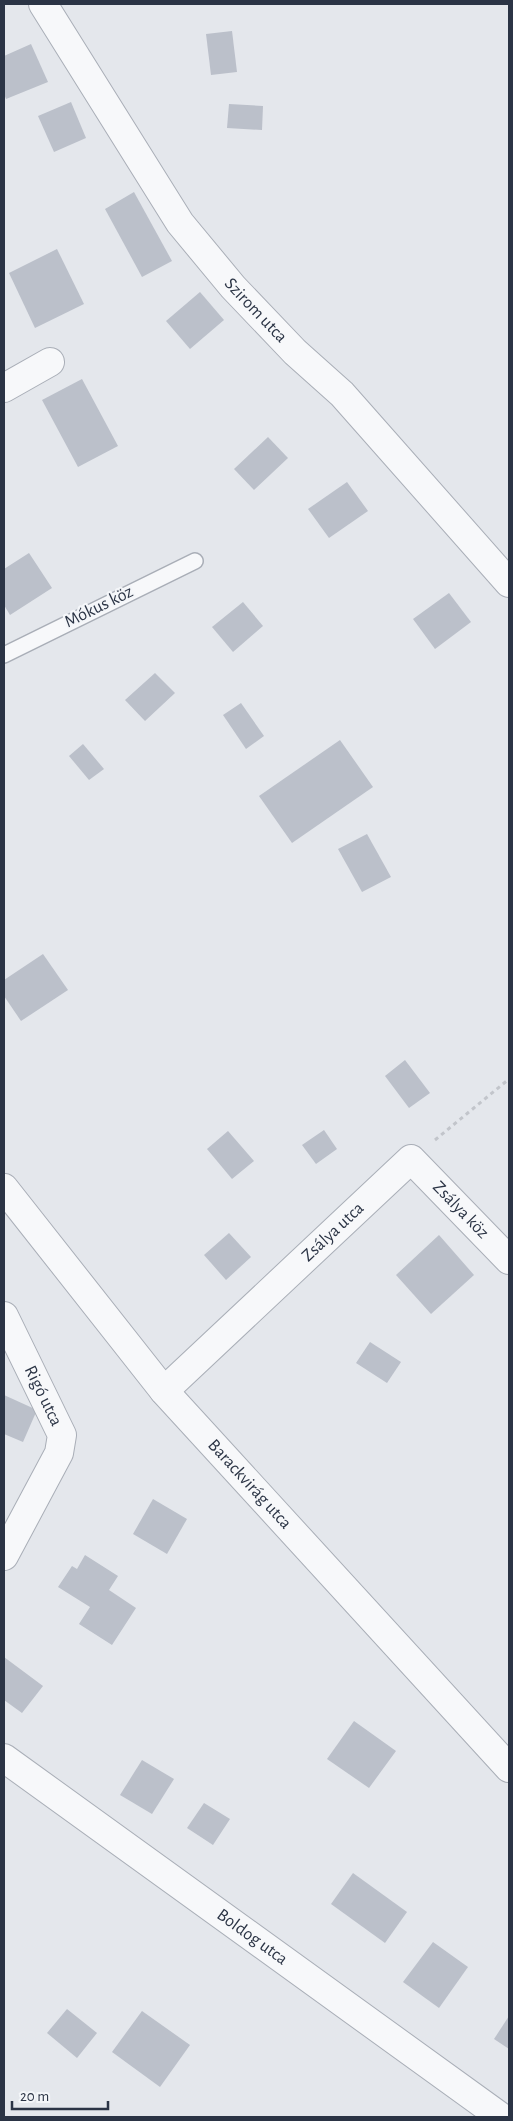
<svg xmlns="http://www.w3.org/2000/svg" width="513" height="2121" font-family="'Alegreya Sans',sans-serif">
<rect width="100%" height="100%" fill="#e4e7ec"/>
<g fill="#bbc0ca">
<polygon points="232,31 237,72 211,75 206,34"/>
<polygon points="31,44 48,82 6,99 4,94 4,56"/>
<polygon points="71,102 86,138 54,152 38,116"/>
<polygon points="229,104 263,106 262,130 227,128"/>
<polygon points="134,192 172,261 142,277 105,209"/>
<polygon points="57,249 84,304 35,328 9,273"/>
<polygon points="200,292 224,320 190,349 166,321"/>
<polygon points="82,379 118,446 78,467 42,400"/>
<polygon points="268,437 288,458 254,490 234,469"/>
<polygon points="347,482 368,511 329,538 308,509"/>
<polygon points="29,553 52,588 10,615 4,605 4,569"/>
<polygon points="449,593 471,622 435,649 413,619"/>
<polygon points="243,602 263,626 233,652 212,627"/>
<polygon points="155,673 175,693 145,721 125,700"/>
<polygon points="241,703 264,736 246,749 223,715"/>
<polygon points="340,740 373,787 292,843 259,796"/>
<polygon points="83,744 104,769 89,780 69,756"/>
<polygon points="367,834 391,877 362,892 338,849"/>
<polygon points="43,954 68,990 21,1021 4,996 4,980"/>
<polygon points="405,1060 430,1093 409,1108 385,1076"/>
<polygon points="324,1130 337,1149 316,1164 302,1145"/>
<polygon points="228,1131 254,1161 232,1179 207,1149"/>
<polygon points="229,1233 251,1257 226,1280 204,1255"/>
<polygon points="439,1235 474,1275 431,1314 396,1275"/>
<polygon points="370,1342 401,1362 387,1383 356,1363"/>
<polygon points="4,1395 37,1410 23,1442 4,1434"/>
<polygon points="153,1499 187,1519 167,1554 133,1534"/>
<polygon points="85,1555 118,1576 109,1590 136,1608 112,1645 79,1624 90,1607 58,1587 72,1566 77,1569"/>
<polygon points="4,1657 43,1686 22,1713 4,1700"/>
<polygon points="354,1721 396,1751 369,1788 327,1759"/>
<polygon points="142,1760 174,1779 152,1814 120,1795"/>
<polygon points="204,1803 230,1819 213,1845 187,1828"/>
<polygon points="353,1873 407,1912 385,1943 331,1904"/>
<polygon points="433,1942 468,1967 439,2008 403,1982"/>
<polygon points="67,2009 97,2033 77,2058 47,2033"/>
<polygon points="142,2011 190,2045 160,2087 112,2052"/>
<polygon points="509,2016 509,2049 494,2039"/>
</g>
<g fill="none" stroke-linecap="round" stroke-linejoin="round">
<defs>
<polyline id="lane" points="4,655 195,561"/>
<g id="street">
<path id="s1" d="M43,4L180,223L233,287L295,352L342,394L509,583"/>
<polyline points="4,388 50,362"/>
<path id="s2" d="M4,1188L164,1391L509,1768"/>
<path id="s3" d="M4,1316L62,1435L59,1453L4,1556"/>
<path id="s4" d="M164,1391L411,1159L509,1260"/>
<path id="s5" d="M4,1758L501,2117"/>
</g>
</defs>
<use href="#lane" stroke="#a9aeb7" stroke-width="18"/>
<use href="#street" stroke="#a9aeb7" stroke-width="30"/>
<polyline stroke="#c2c5cb" stroke-width="3" stroke-dasharray="4 4" stroke-linecap="butt" points="435,1140 509,1079"/>
<use href="#lane" stroke="#f7f8fa" stroke-width="15"/>
<use href="#street" stroke="#f7f8fa" stroke-width="28"/>
</g>
<g text-anchor="middle" dominant-baseline="central" stroke-width="4.5" stroke-linejoin="round" paint-order="stroke">
<g font-size="18" fill="#2b3445" stroke="#f4f6f9">
<text stroke="none"><textPath href="#s1" startOffset="374">Szirom utca</textPath></text>
<text transform="translate(99 607) rotate(-26)">Mókus köz</text>
<text stroke="none"><textPath href="#s4" startOffset="410">Zsálya köz</textPath></text>
<text stroke="none"><textPath href="#s4" startOffset="232">Zsálya utca</textPath></text>
<text stroke="none"><textPath href="#s3" startOffset="89">Rigó utca</textPath></text>
<text stroke="none"><textPath href="#s2" startOffset="385">Barackvirág utca</textPath></text>
<text stroke="none"><textPath href="#s5" startOffset="306">Boldog utca</textPath></text>
</g>
</g>
<rect width="513" height="2121" fill="none" stroke="#2b3445" stroke-width="10"/>
<path d="M12 2101v8h96v-8" fill="none" stroke="#2b3445" stroke-width="2.5"/>
<text x="20" y="2101" font-size="15" fill="#2b3445" stroke="#f4f6f9" stroke-width="4" paint-order="stroke">20 m</text>
</svg>
